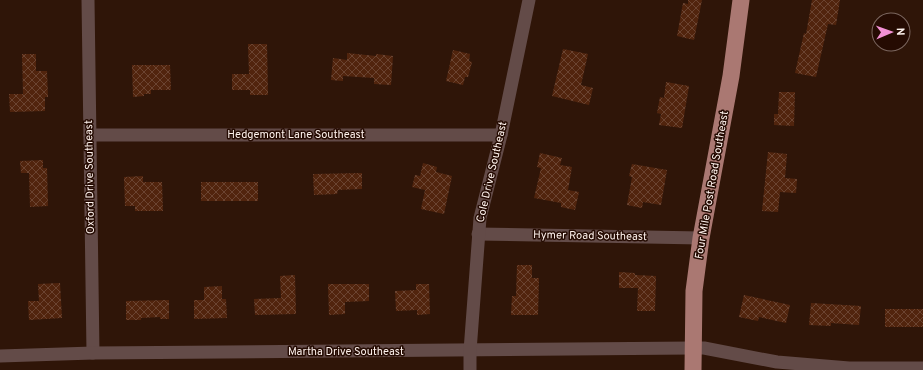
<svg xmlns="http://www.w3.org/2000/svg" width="923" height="370" font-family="Overpass,sans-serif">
<defs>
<pattern id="building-cross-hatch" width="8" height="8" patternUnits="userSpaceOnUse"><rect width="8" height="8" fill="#51240d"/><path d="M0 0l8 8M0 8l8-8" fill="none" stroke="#6b4431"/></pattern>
</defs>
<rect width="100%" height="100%" fill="#2f1508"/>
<g fill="url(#building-cross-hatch)">
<polygon points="688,0 702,0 694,40 677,36 683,3 688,4"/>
<polygon points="812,0 840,0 836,25 828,24 816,77 795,73 804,33 806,34"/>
<polygon points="248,44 267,44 268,95 250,95 250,90 232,90 232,74 249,74"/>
<polygon points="563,49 588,54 581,85 593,88 589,105 552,96"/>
<polygon points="453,50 470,54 469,61 472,62 468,77 465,77 463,85 446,81"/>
<polygon points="347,53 376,56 376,54 393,56 391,85 374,84 374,78 343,76 343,81 331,80 333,58 347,60"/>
<polygon points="22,54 36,54 36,71 47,71 48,97 45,97 45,111 10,112 9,94 23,94"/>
<polygon points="132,65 170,65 171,90 151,90 151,94 144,94 144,96 133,97"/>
<polygon points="666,82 689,86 682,128 659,125 661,114 657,113 660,97 664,98"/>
<polygon points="779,92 795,92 794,126 774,125 774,114 778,114"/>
<polygon points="768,152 787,154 785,178 797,179 796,193 780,192 778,212 762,211"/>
<polygon points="540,153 562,158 560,165 572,167 568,190 579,192 575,210 561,207 561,203 534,198 541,168 537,167"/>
<polygon points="43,160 43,168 47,168 48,206 30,207 29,173 21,173 20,161"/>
<polygon points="423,163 437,167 436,172 452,176 444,214 421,209 425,190 412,187 415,175 420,176"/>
<polygon points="632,164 667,170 661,205 643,202 642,208 627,205 632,177 629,176"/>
<polygon points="362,173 362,189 338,190 337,194 314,195 313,174"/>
<polygon points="143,176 143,182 162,182 163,211 135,211 135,206 125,206 124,177"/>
<rect x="201" y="182" width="57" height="19"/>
<polygon points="517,265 532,265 532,278 539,278 538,315 511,315 512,296 516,296"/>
<polygon points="619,272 635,273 635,275 656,276 655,311 637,311 638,288 619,288"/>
<polygon points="295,275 296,314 255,315 254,299 281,298 280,276"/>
<polygon points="60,283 62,318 29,320 28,301 39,301 38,284"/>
<polygon points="328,284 369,284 369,301 345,302 345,314 329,315"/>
<polygon points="416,284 429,284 430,314 417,315 417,310 396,311 395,291 416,290"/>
<polygon points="222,286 222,299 226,299 227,318 194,319 194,300 204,300 204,287"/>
<polygon points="744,295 790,305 786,323 759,317 758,321 739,317"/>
<polygon points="169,300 169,319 160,319 160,317 141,318 141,320 126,320 126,301"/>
<polygon points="811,303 861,306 859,325 831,323 831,326 809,325"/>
<rect x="885" y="309" width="38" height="18"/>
</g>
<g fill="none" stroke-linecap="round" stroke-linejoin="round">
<g stroke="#634b48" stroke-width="13">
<polyline points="88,0 93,353"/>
<polyline points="90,135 501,135"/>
<polyline points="478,234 701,238"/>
<polyline points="0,356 93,353 693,348 704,348 777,362 849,368 923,368"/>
<polyline points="470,370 470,351 480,218 501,135 529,0"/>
</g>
<polyline stroke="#aa7872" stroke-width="17" points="693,370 694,291 701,238 731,76 741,0"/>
</g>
<g text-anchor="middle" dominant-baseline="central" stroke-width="3" stroke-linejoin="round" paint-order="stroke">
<g font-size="11" fill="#fef2ed" stroke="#250b02">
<text x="296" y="135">Hedgemont Lane Southeast</text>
<text transform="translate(492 172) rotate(-77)">Cole Drive Southeast</text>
<text transform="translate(90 177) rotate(-91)">Oxford Drive Southeast</text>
<text transform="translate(712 185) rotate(-80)">Four Mile Post Road Southeast</text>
<text transform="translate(590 236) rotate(1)">Hymer Road Southeast</text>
<text x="346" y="352">Martha Drive Southeast</text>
</g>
</g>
<g transform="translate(891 32) rotate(88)"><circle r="19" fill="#250b02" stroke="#7c6760"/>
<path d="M0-3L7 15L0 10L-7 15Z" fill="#f391d5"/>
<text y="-6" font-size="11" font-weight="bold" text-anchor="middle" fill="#fef2ed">N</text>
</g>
</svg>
